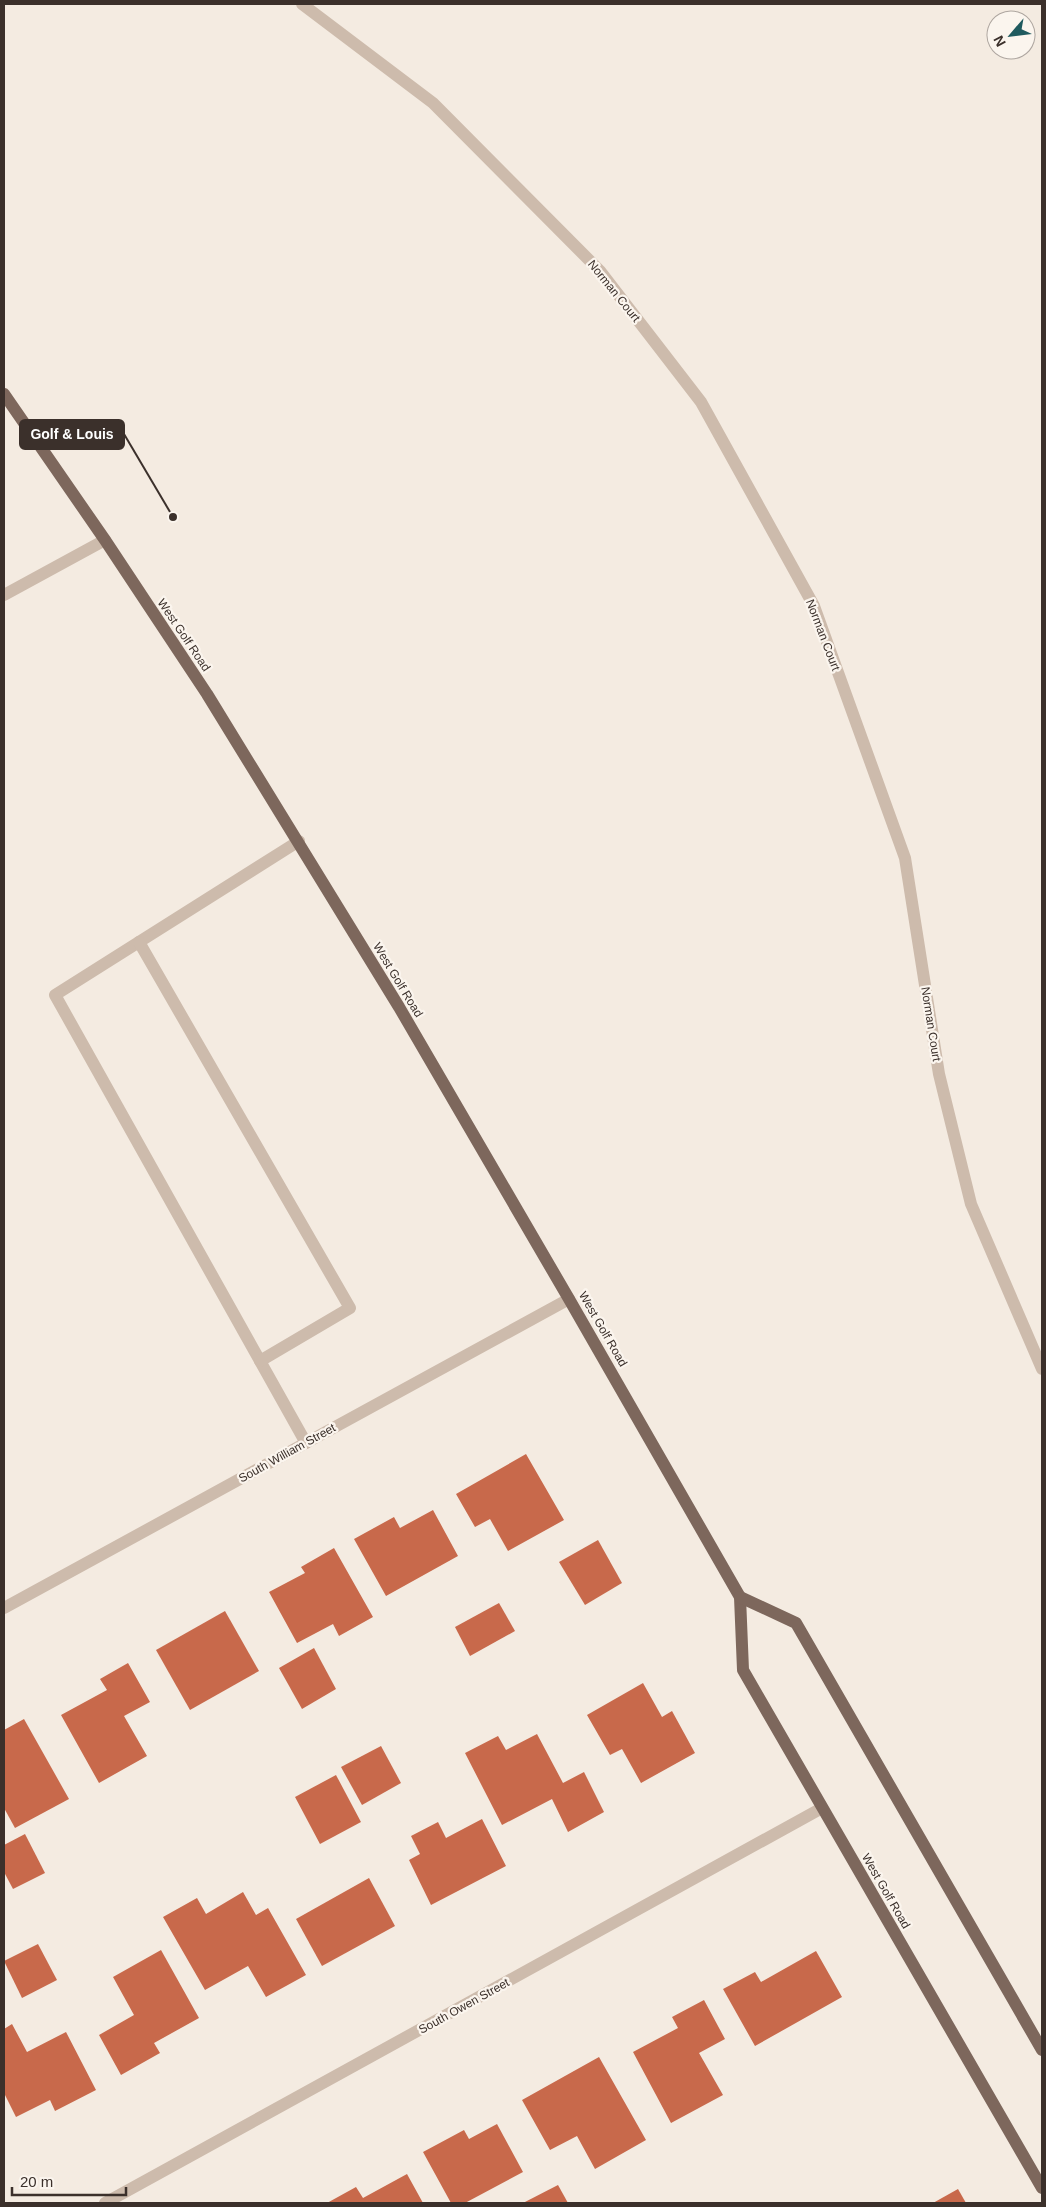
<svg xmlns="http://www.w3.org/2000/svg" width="1046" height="2207" font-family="Helvetica,sans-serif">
<rect width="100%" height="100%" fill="#f4ebe1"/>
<g fill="#c8694b">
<polygon points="526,1454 564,1520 508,1551 490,1519 475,1527 456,1494"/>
<polygon points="433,1510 458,1556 386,1596 354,1539 394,1517 400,1528"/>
<polygon points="598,1540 622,1583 585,1605 559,1562"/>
<polygon points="334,1548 373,1617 339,1636 333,1624 297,1643 269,1592 305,1573 301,1567"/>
<polygon points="499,1603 515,1631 470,1656 455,1627"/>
<polygon points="225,1611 259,1671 190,1710 156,1650"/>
<polygon points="314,1648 336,1689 302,1709 279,1668"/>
<polygon points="128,1663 150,1702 124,1716 147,1756 99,1783 61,1715 107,1690 100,1679"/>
<polygon points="643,1683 662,1717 672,1711 695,1753 641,1783 622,1749 610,1755 587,1715"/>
<polygon points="24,1719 69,1799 15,1828 4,1808 4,1730"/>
<polygon points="537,1734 563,1783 584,1772 604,1812 568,1832 552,1799 502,1825 465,1753 498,1736 506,1750"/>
<polygon points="381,1746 401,1783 362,1805 341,1767"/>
<polygon points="336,1775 361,1822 320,1844 295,1797"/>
<polygon points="482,1819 506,1866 431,1905 409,1860 420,1854 411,1836 438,1822 446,1838"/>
<polygon points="25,1834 45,1873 13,1889 4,1872 4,1845"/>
<polygon points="369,1878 395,1926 322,1966 296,1919"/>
<polygon points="243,1892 256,1915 268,1908 306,1975 266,1997 248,1966 205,1990 163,1917 197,1898 206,1914"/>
<polygon points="38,1944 57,1980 22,1998 4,1961"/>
<polygon points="161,1950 199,2018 154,2043 160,2053 121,2075 99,2035 134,2015 113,1977"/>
<polygon points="816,1951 842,1997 755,2046 723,1989 755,1972 761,1982"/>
<polygon points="704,2000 725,2039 699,2053 723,2095 671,2123 633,2052 678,2028 672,2017"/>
<polygon points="12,2024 27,2052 66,2032 96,2090 55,2111 50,2100 16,2117 4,2093 4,2029"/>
<polygon points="599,2057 646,2140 595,2169 577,2136 550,2150 522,2100"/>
<polygon points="497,2124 523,2172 465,2203 451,2203 423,2152 464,2130 469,2139"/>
<polygon points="407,2174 423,2203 327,2203 356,2187 363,2198"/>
<polygon points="558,2185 568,2203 523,2203"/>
<polygon points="958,2189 966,2203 933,2203"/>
</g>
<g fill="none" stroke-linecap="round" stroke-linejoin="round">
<g stroke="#cdbbac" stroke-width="12">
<polyline points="299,841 55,995 306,1443"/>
<polyline points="139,942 350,1308 260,1361"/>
</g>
<g stroke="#cdbbac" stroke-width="12">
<polyline points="302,4 433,103 600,271 701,402 814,606 905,858 939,1074 971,1204 1042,1369"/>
<polyline points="4,595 105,540"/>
<polyline points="4,1608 569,1299"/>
<polyline points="105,2203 822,1808"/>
</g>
<g stroke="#7d675c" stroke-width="12">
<polyline points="4,394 105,540 207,694 399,1007 569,1299 740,1597 743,1670 1042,2188"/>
<polyline points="740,1597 796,1623 1042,2050"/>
</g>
</g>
<g text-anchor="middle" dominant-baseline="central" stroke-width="4.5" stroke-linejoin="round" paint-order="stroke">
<g font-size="12" fill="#3b302b" stroke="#fbf5ee">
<text transform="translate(614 291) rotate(51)">Norman Court</text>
<text transform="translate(184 635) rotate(56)">West Golf Road</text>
<text transform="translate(823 635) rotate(69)">Norman Court</text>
<text transform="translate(398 980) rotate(59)">West Golf Road</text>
<text transform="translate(931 1024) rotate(81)">Norman Court</text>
<text transform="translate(603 1329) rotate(60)">West Golf Road</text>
<text transform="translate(287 1453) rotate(-29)">South William Street</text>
<text transform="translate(886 1891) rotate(60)">West Golf Road</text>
<text transform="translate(464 2006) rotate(-29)">South Owen Street</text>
</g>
</g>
<path fill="none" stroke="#3b302b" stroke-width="2" d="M173 517L124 434"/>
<circle fill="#3b302b" stroke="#fbf5ee" stroke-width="2" cx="173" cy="517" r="5"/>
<rect fill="#3b302b" stroke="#3b302b" stroke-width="2" x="20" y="420" width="104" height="29" rx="5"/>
<g font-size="14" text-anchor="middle" font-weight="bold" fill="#fff">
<text x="72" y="439">Golf &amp; Louis</text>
</g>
<rect width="1046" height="2207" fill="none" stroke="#3b302b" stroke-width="10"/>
<g transform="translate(1011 35) rotate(242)"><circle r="24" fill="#fbf5ee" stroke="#aea6a0"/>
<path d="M0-4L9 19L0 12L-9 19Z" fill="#1f5a5e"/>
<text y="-8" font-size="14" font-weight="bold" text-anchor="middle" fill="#3b302b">N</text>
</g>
<path d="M12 2187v8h114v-8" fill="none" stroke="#3b302b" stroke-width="2.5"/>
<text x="20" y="2187" font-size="15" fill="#3b302b" stroke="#fbf5ee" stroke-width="4" paint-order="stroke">20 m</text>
</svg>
